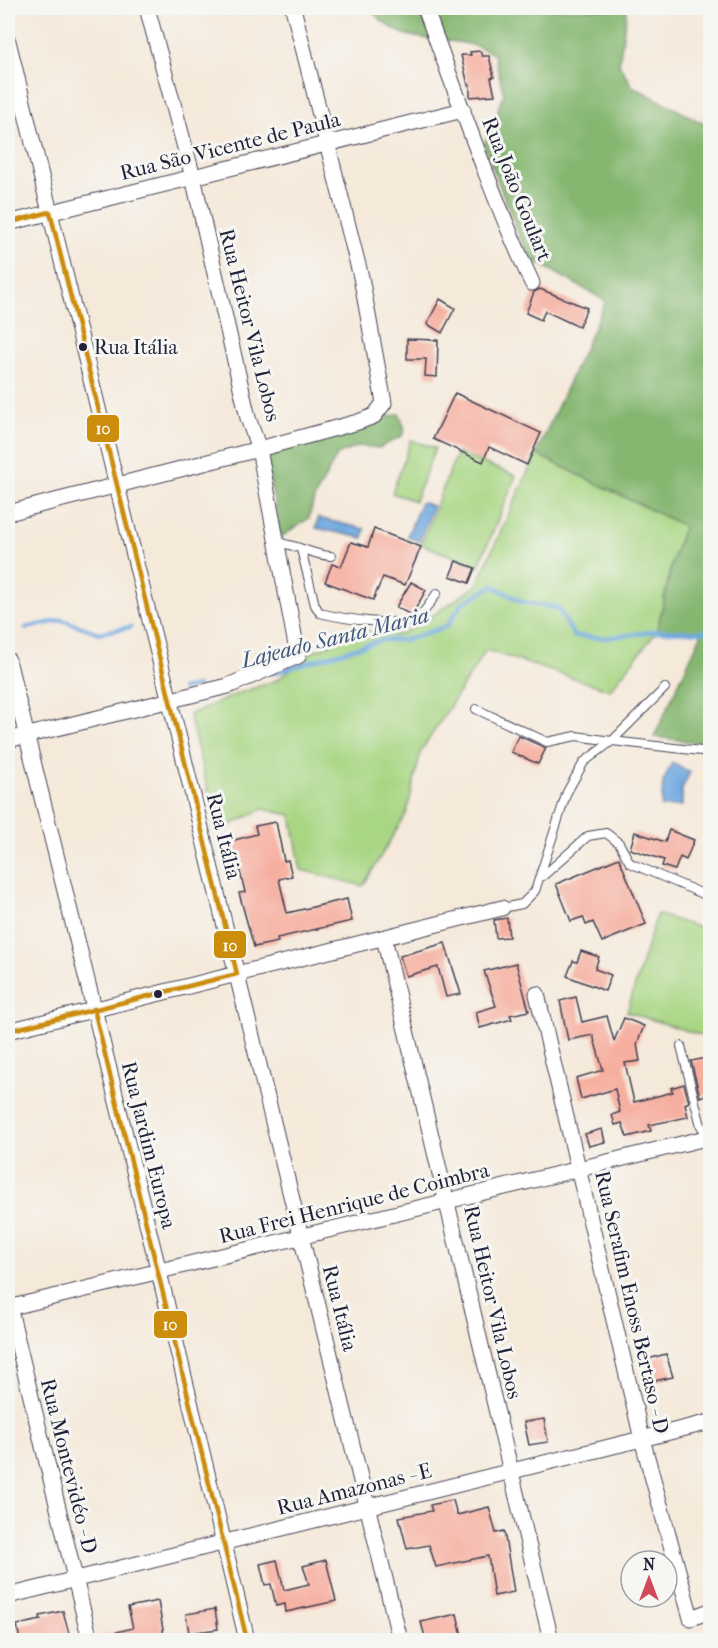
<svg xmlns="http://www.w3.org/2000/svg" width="718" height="1648" font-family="'IM FELL French Canon',serif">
<rect width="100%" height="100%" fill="#f6f6f2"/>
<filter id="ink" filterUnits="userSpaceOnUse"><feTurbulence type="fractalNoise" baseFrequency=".0167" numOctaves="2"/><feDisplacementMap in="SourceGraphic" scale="12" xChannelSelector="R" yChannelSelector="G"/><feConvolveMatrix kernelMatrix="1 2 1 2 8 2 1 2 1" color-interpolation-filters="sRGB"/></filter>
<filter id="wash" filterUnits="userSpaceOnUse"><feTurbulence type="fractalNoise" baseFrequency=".008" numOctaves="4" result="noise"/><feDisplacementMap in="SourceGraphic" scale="24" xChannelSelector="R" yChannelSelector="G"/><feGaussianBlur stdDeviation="1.35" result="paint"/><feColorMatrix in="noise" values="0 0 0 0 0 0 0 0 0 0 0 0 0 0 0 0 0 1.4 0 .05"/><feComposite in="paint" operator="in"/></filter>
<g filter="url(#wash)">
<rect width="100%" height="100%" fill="#f5e9da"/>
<g fill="#a8d683" stroke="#657c5f" stroke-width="1.5">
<polygon points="411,440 435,448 415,501 392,493"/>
<polygon points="457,453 516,476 478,567 421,544"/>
<polygon points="536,454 684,526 673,559 657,631 610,690 486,650 421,751 407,812 363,886 301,870 291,815 263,809 218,831 189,715 237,694 277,680 312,652 360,631 398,635 421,623 476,586"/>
<polygon points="657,914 710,931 710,1038 627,1012"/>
</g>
<g fill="#86b771" stroke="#546c56" stroke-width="1.5">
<path d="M368,8L627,9L619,64L632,86L710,127V744L654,737L702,633L657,631L673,559L684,526L536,454L606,301L531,259L519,236L484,145L504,94L494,55C470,38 439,42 411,36C396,33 379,19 368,8Z"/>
<polygon points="399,414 405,429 402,436 379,448 359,446 337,455 314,499 309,518 281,537 264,451"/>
</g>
<g fill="#70a9df" stroke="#49668d" stroke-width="1.5">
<polygon points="421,502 433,506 419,541 407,537"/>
<polygon points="318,518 365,529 363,538 316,528"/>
<polygon points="672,763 690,772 682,789 682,806 661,807 663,782"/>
</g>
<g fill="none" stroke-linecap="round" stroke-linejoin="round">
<g stroke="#70a9df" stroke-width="4.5">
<polyline points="26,628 62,620 99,633 131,627"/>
<polyline points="273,673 382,640 406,640 447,626 462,603 493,586 522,602 558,608 574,636 606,638 657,631 702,632 710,629"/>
<polyline points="182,689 197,686"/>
</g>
</g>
<g id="blocks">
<g fill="#f6ae9f">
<polygon points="480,51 482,56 489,56 494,77 491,78 495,95 470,97 470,85 468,85 461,55 471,55 470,52"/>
<polygon points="540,289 587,308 579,327 545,311 541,320 526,313 534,292"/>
<polygon points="440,299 455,308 442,333 427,324"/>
<polygon points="407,339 438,340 437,377 425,376 426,359 407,359"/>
<polygon points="455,393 541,433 527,465 489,447 483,462 433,439"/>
<polygon points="374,529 421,547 405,585 383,577 373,600 325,582 332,564 341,567 351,542 368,547"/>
<polygon points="456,561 475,568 469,583 450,576"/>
<polygon points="411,582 426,590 413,613 409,614 396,607"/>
<polygon points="519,736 546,748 538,764 511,752"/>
<polygon points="276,822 284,861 288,860 292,876 279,879 287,913 347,899 352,921 277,938 278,942 254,947 239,893 245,892 237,860 231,861 227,842 257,834 255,826"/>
<polygon points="669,830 694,840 686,860 680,857 675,870 662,866 664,860 630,849 635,832 665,842"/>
<polygon points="619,858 646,924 602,942 593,922 586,925 583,917 571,921 556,884"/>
<polygon points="507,918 509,937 496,938 494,920"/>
<polygon points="445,943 461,994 446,997 438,967 406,976 400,956"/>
<polygon points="581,951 599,957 595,969 611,975 605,991 567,976 573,961 577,962"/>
<polygon points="516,963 529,1011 510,1015 512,1019 480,1028 476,1012 496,1006 484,971"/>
<polygon points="576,997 582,1022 607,1016 614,1041 624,1018 644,1026 637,1044 640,1061 625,1063 634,1102 673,1092 671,1088 684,1084 689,1102 685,1104 688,1117 649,1125 651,1131 627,1137 622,1123 615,1125 612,1115 620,1112 615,1089 581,1099 576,1078 603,1070 593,1035 568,1040 560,1001"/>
<polygon points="706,1058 711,1071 711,1093 700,1097 691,1061"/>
<polygon points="602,1129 605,1142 589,1146 585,1134"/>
<polygon points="666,1354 673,1377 654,1381 648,1359"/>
<polygon points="544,1419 548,1442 529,1445 524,1422"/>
<polygon points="453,1500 457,1515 489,1507 496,1533 504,1531 514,1592 494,1596 488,1556 436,1567 429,1545 407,1549 399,1517 432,1511 430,1505"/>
<polygon points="277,1560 284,1590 309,1584 303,1566 326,1560 336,1601 286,1612 285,1604 276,1606 271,1584 265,1585 260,1564"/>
<polygon points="158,1601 165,1641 101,1641 100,1636 133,1628 128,1607"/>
<polygon points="215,1609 218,1629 189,1633 186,1614"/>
<polygon points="63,1611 71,1641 20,1641 17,1625 41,1620 40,1616"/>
<polygon points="457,1614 463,1641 426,1641 421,1622"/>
</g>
</g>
</g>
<g filter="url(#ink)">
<use href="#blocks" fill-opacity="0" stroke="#424053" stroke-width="1.5"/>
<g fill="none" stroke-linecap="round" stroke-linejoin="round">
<defs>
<g id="service">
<path d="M277,543C298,544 310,555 331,556"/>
<path d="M301,549L315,605L320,613C340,618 399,628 417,618C425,613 431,601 437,593"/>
<polyline points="476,709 547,742 576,736 612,741 665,688"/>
<polyline points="543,876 588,836 606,833 619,843 630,863 710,897"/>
<polyline points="502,908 522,904 535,891 567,792 584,762 612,741 710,752"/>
<polyline points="681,1046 701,1126 709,1138"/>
</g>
<g id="minor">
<path d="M425,8C459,100 491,194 532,283"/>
<polyline points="8,41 400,1640"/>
<polyline points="8,223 463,110"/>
<polyline points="8,513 259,449 358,422 374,416 384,403 361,277 293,8"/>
<polyline points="8,660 159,1272 247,1640"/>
<polyline points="8,740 228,686 298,656 259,449 248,418 193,177 147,8"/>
<polyline points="384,938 551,1640"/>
<polyline points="537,994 642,1439 691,1618 710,1611"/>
<polyline points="8,1031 502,908"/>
<polyline points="8,1302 90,1640"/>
<polyline points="8,1308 710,1137"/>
<polyline points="8,1596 710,1422"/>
</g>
</defs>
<use href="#service" stroke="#424053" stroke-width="10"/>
<use href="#minor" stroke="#424053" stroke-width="17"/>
<use href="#service" stroke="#fff" stroke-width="8"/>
<use href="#minor" stroke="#fff" stroke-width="15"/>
<defs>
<g id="bus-1">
<polyline points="8,223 50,212 237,974 8,1031"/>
<polyline points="94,1009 247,1640"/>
</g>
</defs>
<use href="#bus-1" stroke="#f6f6f2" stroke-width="9"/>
<use href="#bus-1" stroke="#cc8c0c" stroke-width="4.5"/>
</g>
</g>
<g fill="#22223b" stroke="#f6f6f2" stroke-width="2">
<circle cx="83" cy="347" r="5"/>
<circle cx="158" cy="994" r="5"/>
</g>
<g text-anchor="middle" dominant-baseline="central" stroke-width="6" stroke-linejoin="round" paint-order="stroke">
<g font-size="20" fill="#22223b" stroke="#f6f6f2" text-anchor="start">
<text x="94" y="347">Rua Itália</text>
</g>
<g font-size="21" fill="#22223b" stroke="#f6f6f2">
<text transform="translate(230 146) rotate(-14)">Rua São Vicente de Paula</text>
<text transform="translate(517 189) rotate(68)">Rua João Goulart</text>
<text transform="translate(250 325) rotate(76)">Rua Heitor Vila Lobos</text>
<text transform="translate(224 836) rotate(76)">Rua Itália</text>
<text transform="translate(149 1145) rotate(76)">Rua Jardim Europa</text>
<text transform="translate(354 1203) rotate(-14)">Rua Frei Henrique de Coimbra</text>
<text transform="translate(493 1302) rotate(77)">Rua Heitor Vila Lobos</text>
<text transform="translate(632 1302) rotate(77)">Rua Serafim Enoss Bertaso - D</text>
<text transform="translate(340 1308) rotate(76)">Rua Itália</text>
<text transform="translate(69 1466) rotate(76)">Rua Montevidéo - D</text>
<text transform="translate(354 1489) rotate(-14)">Rua Amazonas - E</text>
</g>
<g font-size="22" font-style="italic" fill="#41587d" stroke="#f6f6f2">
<text transform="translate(335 638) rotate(-14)">Lajeado Santa Maria</text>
</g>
</g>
<g stroke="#f6f6f2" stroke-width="2">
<rect x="86" y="414" width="34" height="29" rx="6" fill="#cc8c0c"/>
<rect x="213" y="930" width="34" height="29" rx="6" fill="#cc8c0c"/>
<rect x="153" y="1310" width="35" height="29" rx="6" fill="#cc8c0c"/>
</g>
<g font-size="16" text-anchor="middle" font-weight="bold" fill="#fff">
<text x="103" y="434">10</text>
<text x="230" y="951">10</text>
<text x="170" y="1330">10</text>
</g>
<rect width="718" height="1648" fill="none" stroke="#f6f6f2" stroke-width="30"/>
<g transform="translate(649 1579)"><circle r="28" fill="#f6f6f2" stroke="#a1a1a9" stroke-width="1.5"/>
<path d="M0-4.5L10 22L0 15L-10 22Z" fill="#d1495b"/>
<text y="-9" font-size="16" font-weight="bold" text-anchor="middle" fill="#22223b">N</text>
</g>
</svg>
